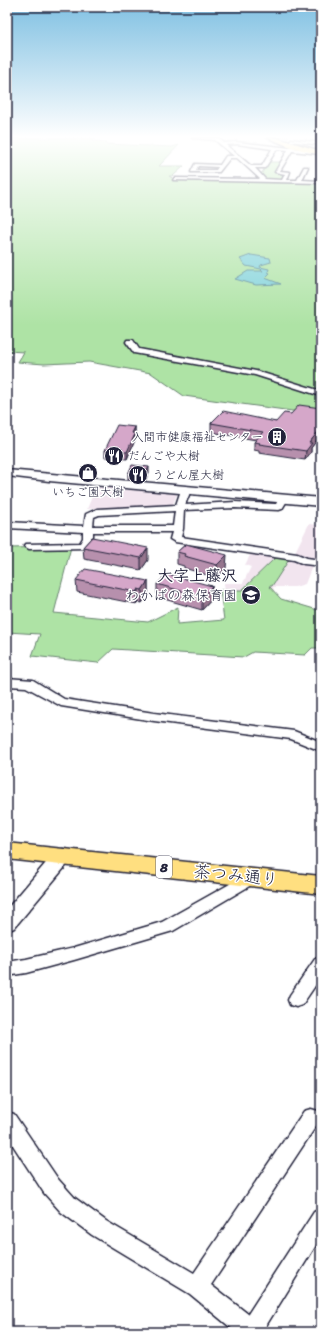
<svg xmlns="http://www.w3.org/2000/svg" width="328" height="1339" font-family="Sriracha,'Klee One',sans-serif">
<rect width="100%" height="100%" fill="#fff"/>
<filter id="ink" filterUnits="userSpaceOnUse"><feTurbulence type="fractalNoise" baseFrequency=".025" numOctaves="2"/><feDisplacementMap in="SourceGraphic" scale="8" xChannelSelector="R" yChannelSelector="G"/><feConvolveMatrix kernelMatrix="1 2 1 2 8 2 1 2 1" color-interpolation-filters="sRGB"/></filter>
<g filter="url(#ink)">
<g fill="#f2e5ef">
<polygon points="96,487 177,494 173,504 87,509"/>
<polygon points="309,524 320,525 319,529 321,530 321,561 305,559 305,556 294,554"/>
<polygon points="252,551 298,560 298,563 308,564 312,566 305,584 295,587 273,587 279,603 230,647 224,583 243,583 251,567 245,565"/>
</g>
<g fill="#aee3a5" stroke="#688270">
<polygon points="7,138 95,138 92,141 107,142 106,144 172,147 179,145 159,166 184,166 173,176 169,176 174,179 246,180 248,178 265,180 259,173 262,173 268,162 281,162 275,173 286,174 283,180 321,182 321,415 184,396 151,373 89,362 44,364 18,362 24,352 7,351"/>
<polygon points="71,547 54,613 148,622 178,607 177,624 224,620 220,590 242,590 275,558 290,558 272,586 269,586 281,599 321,611 321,648 312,648 305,655 253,652 244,657 113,649 98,663 32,656 40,634 7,632 7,548"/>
</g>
<polygon fill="#81d2d9" stroke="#5b8c9a" points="251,255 270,258 271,262 261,265 260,267 269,269 268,272 270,273 265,278 281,284 256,285 235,279 248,271 263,271 261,269 246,266 240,259"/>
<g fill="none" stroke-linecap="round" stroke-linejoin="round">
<polyline stroke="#d3d3d8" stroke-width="8" stroke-dasharray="8 3.5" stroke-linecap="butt" points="282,138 288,140"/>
<defs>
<g id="minor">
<path d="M192,138H218L224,143L237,142L290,148L293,145L295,146L294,148L321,152V154L292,151L280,171L290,172L287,180H297L304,167H308L302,180L321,181V183L173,180L175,178L260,179L237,158H230L219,172H191L195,164L220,165L226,156H234L215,140ZM237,144L272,149L262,166H251L226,145ZM277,149L288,150L275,172L285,174L282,180L265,179L255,168H265ZM198,166L218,167L216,170H196Z"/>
<polygon points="291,139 321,143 321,145 290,141"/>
<polygon points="127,340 133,340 139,349 256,371 321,391 321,396 255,375 134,353 126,342"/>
<path d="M186,487L191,490L185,505L235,502L276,504L280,497L283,496L288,499L282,509L279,510L235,508L184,510L183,529L181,537L297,554L307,558L321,560V566L304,564L294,560L175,542L170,539L172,532H93V538L88,548L29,549L24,546L25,544L80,543L83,538V532L7,528V522L84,526L86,514L97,509L176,505L181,490ZM175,511L173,526H93L94,517L99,515Z"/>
<polygon points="7,678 33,680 64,699 154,713 294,731 321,742 321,751 291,739 154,721 61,706 26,687 7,686"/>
<polygon points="253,871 258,873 261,877 258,881 173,931 74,960 26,973 7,976 7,962 26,959 74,948 162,922"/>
<polygon points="321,957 321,977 302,1005 296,1007 290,1005 288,1000 290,995 315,959"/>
<polygon points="311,1109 318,1111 320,1117 318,1123 211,1285 248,1314 314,1212 321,1209 321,1237 264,1329 265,1332 236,1332 190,1294 92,1235 61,1212 44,1193 7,1136 7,1112 14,1114 58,1179 75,1198 106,1221 194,1273 304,1111"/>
</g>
<g id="tertiary">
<polygon points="7,470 321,498 321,506 49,481 7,476"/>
<polygon points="63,849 70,851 72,856 70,861 14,928 7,931 7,909 56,851"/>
</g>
<polygon id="primary" points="7,843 321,876 321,894 7,859"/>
<polygon id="trunk" points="268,138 277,138 321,151 321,155 291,147"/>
</defs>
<use href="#minor" stroke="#22223b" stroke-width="3"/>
<use href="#tertiary" stroke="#22223b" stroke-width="3"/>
<use href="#primary" stroke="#22223b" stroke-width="3"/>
<use href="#trunk" stroke="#22223b" stroke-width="3"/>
<use href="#minor" fill="#fff" fill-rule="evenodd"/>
<use href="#tertiary" fill="#fff" fill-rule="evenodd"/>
<use href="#primary" fill="#ffdf80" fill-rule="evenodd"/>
<use href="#trunk" fill="#ffdf80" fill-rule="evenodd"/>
</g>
<g fill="#b790ad" stroke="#22223b">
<polygon points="321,408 321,435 311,448 311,452 305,460 259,453 259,451 254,450 254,442 256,440 211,432 211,423 276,422 291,414"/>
<polygon points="135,427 135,440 127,459 105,457 105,450"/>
<polygon points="149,472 145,481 128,479 128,474"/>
<polygon points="92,537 148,560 141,570 84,559 83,547"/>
<polygon points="186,544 226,568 217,578 184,568 184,566 177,564 177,552"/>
<polygon points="76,580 148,581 148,594 142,603 138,602 137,604 77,592"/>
<polygon points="157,584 212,586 212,599 202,610 157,597"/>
</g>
<g fill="#95758d" stroke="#22223b">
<polygon points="135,427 135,440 127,459 127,452 132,433"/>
<polygon points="321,428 321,435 311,448 311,452 305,460 306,451 309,443"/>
<polygon points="149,467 149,472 145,481 144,476"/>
<polygon points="148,548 148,560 141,570 141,558"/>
<polygon points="227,555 226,568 217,578 217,565"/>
<polygon points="148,581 148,594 142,603 142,590"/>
<polygon points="212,586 212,599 202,610 202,597"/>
<polygon points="138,589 138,602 137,604 136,592"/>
</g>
<g fill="#d5a7c9" stroke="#22223b">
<polygon points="299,405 321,408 321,428 309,443 312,443 306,451 259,444 260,443 254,442 263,432 211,423 223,411 276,422 284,413 291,414"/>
<polygon points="117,425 135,427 132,433 135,434 127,452 105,450"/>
<polygon points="132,465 149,467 144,476 128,474"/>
<polygon points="92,537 148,548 141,558 83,547"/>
<polygon points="186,544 227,555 217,565 184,556 185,554 177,552"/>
<polygon points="85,569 148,581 142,590 138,589 136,592 76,580"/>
<polygon points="167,574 212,586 202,597 157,584"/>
</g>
</g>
<linearGradient id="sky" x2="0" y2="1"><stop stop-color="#7fc0e2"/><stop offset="0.42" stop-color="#fff"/><stop offset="1" stop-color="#fff" stop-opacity="0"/></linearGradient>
<rect width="328" height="325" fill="url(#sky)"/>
<defs>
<symbol id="building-disc" viewBox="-11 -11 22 22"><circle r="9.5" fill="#22223b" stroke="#fff"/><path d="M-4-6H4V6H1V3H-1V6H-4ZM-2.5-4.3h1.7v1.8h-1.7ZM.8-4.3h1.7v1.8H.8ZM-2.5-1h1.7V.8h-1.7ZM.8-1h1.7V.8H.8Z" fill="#fff"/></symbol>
<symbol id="restaurant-disc" viewBox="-11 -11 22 22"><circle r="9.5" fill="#22223b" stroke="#fff"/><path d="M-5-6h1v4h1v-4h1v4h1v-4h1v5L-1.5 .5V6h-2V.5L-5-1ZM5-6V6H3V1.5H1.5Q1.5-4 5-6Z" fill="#fff"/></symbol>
<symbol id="shop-disc" viewBox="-11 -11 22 22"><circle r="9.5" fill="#22223b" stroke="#fff"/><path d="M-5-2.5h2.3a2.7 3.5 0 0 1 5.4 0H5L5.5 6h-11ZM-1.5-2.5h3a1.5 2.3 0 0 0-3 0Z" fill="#fff"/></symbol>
<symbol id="school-disc" viewBox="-11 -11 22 22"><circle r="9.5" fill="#22223b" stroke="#fff"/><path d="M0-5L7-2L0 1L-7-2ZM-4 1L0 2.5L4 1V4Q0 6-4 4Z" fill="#fff"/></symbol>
</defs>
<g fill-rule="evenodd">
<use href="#building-disc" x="266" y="426" width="22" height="22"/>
<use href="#restaurant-disc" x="103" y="445" width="22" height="22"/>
<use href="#shop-disc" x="77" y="462" width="22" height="22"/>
<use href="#restaurant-disc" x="127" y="464" width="22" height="22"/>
<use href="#school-disc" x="240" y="584" width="22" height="22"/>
</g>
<g text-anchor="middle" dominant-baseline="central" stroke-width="3" stroke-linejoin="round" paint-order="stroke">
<g font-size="12" fill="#22223b" stroke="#fff" text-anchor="start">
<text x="263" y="437" text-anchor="end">入間市健康福祉センター</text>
<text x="128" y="456">だんごや大樹</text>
<text x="152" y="475">うどん屋大樹</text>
<text x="88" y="492" text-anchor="middle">いちご園大樹</text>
</g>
<rect fill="#fff" stroke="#646476" stroke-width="1" x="156" y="856" width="16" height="22" rx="3"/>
<g font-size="13" font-weight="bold" fill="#22223b">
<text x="164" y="867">8</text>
</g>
<g font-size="14" fill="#22223b" stroke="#fff" text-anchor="end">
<text x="237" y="595">わかばの森保育園</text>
</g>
<g font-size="16" font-weight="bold" fill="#22223b" stroke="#fff">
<text x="197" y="575">大字上藤沢</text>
</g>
<g font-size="17" fill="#22223b" stroke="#fff">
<text transform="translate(236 875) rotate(6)">茶つみ通り</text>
</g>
</g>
<rect width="328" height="1339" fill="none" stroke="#fff" stroke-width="24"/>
<rect x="12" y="12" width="304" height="1315" fill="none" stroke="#22223b" stroke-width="1.5" filter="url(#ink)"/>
</svg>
